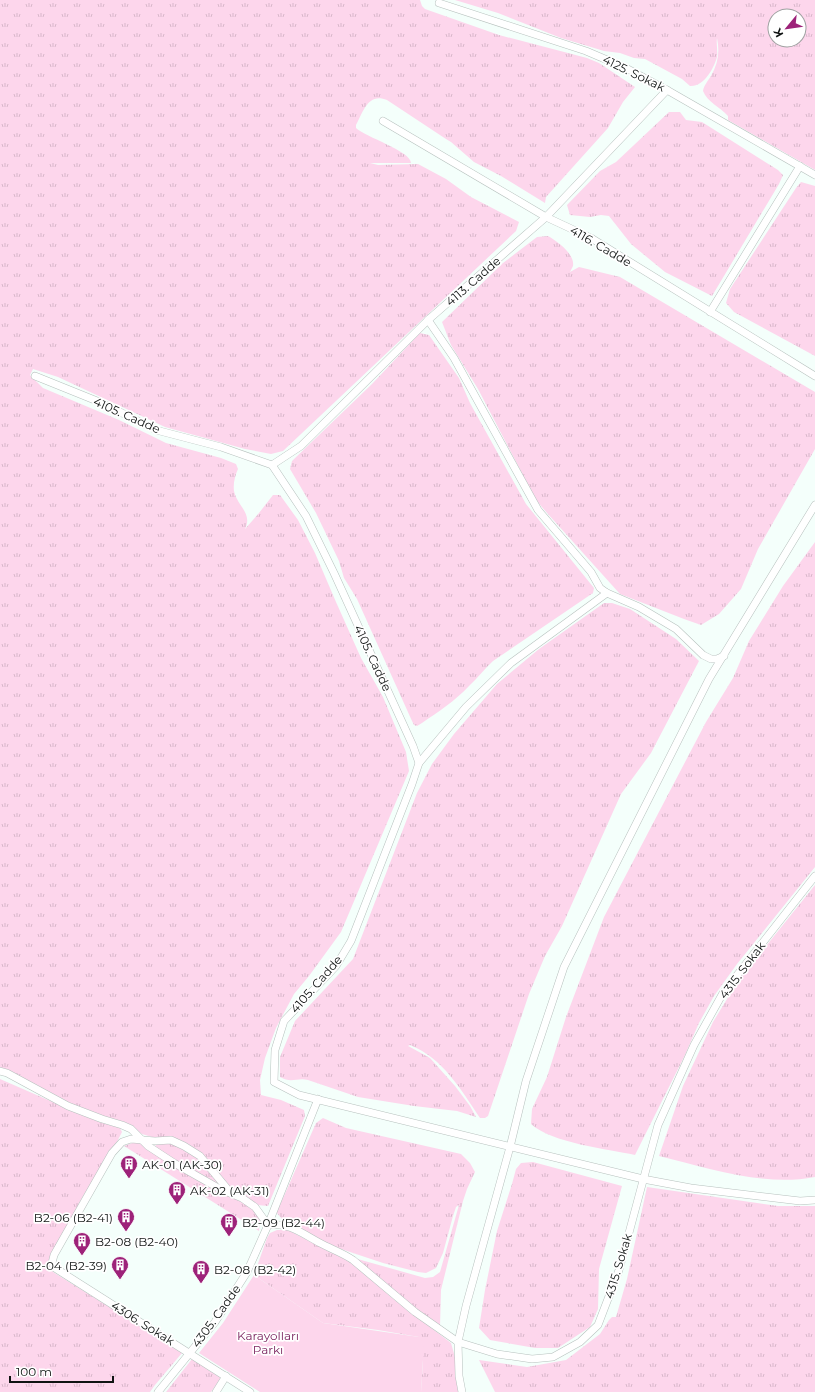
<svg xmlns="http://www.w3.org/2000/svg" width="815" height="1392" font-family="Montserrat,sans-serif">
<defs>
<pattern id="grass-tufts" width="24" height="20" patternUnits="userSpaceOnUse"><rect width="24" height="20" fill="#fdd6ec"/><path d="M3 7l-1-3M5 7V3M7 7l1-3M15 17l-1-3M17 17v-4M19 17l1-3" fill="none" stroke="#d8b7ca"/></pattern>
</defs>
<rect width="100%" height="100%" fill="#f4fffb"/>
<g fill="url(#grass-tufts)" fill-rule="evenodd">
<path d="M0,0H420L422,6L425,9L499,35L587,58L599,63L635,87L623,102L608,128L546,197L545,203L501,176L474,162L451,142L446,139L387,100C368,92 363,112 356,125V128C365,137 411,151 411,163H370L378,165L418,164L446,179L471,197L519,222L516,231L283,451L271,454L245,449L165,427L58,377L33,369L30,375L43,388L119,420L166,443L221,458L236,464L238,469C235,476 233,483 234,491C237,506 253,513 245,529L259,513L273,495H280L298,520L315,553L336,602L361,658L383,697L406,752L409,771L341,932L309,976L294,994L276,1028L265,1058L260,1080L261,1095L281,1100L304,1110L305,1116L268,1206L257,1205L226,1185L214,1167L192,1147L175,1139L152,1137L142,1134L130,1126L82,1109L0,1068Z"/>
<path d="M455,0H815V170L728,120V116C720,107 707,102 703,91C704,85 708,81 711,76C718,64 720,52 717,38C716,44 718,51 717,57C714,68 704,87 690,86L682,79L645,59L634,58L620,53L604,51L561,38L498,13ZM775,16H799V40H775Z"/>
<polygon points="669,112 680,112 686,120 702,122 778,170 783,175 779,184 712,296 665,272 631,244 609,216 601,215 590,217 570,215 567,205 600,171 616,162"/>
<polygon points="801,182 815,186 815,356 734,312 726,303 730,289 796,188"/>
<path d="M548,236C557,241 575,254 573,266C572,268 571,270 570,272L579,267L620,277L815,392V449L758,549L741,589L719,614L701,625L684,619L620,594L547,513L536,500L478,389L451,345L442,322L503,263L537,237Z"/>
<path d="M420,333L429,335L459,378L470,403L526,504L594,588L593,593L493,661C484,669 478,678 469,686C455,701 438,712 422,723L417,726L414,725L412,721L357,599L344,578L339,561L316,513L290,469L292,461L372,384Z"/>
<path d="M815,542V867L737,964L714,996L699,1023L685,1055L635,1155C607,1149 552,1143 531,1124L532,1109L547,1077L566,1017L604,917L706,722L733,678L749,641L783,586Z"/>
<path d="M604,603H612L630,609L676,639L699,661L651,753L621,794L562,926L545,956L529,994L488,1116L485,1118H480C461,1090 443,1058 410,1045L408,1046L410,1047L430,1058L455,1086L470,1106L476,1117L457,1111L414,1106L358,1097L308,1080C297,1077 292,1084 280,1077V1057L295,1021L353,959L417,793L432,764L454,734L497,684L539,649Z"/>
<path d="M815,885V1177C763,1187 709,1168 659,1156L683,1086L713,1022L738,981Z"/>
<path d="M0,1079L78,1113L119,1126L122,1132C111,1155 95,1176 82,1198C71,1218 61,1238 50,1258V1267L53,1272L180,1351L182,1353L155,1385L150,1392H0Z"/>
<polygon points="323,1118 346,1128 461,1154 470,1163 475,1172 467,1189 463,1201 441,1290 440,1327 408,1305 354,1258 425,1278 433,1277 440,1272 459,1205 456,1207 453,1216 443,1253 436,1268 426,1273 418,1272 383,1263 329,1245 282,1219 276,1212 284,1196 316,1123"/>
<polygon points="135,1142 140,1143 148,1149 235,1197 254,1211 260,1220 259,1231 124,1146"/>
<polygon points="176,1143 195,1154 221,1186 162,1152 155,1146 157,1144"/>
<polygon points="533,1162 622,1186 599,1269 598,1309 590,1327 558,1348 535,1348 490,1340 479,1328 485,1290 497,1231 512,1184 516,1169 521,1163"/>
<polygon points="647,1187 778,1206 815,1206 815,1392 495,1392 479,1360 527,1367 566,1360 600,1334 609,1320 612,1317 616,1317 627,1279"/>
<polygon points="277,1230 288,1230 313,1243 345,1257 359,1268 391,1297 451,1343 455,1357 458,1392 421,1392 423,1361 419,1337 378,1330 323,1323 254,1275 267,1238 270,1233"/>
<polygon points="192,1359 221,1378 211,1392 166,1392"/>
</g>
<polygon fill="#fdd6ec" points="254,1275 323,1323 419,1337 424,1343 421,1392 260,1392 199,1353 223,1323"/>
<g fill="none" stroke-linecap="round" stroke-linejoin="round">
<defs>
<g id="minor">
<polyline points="439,3 586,51 626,68 667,90 815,175"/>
<polyline points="383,121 546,217 591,238 815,376"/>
<polyline points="710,312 800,166"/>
<polyline points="428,320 454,358 538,510 591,572 600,588 607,593 639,607 676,629 703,655 711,659 717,659 724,656"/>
<polyline points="35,376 102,403 156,430 221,447 272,465 306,516 334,573 413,746 419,763 412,784 351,941 336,966 284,1021 275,1050 274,1082 299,1095 643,1179 691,1188 800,1201 815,1200"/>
<polyline points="272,465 301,446 428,320 546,217 667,90"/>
<polyline points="419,763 466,707 511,663 607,593"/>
<path d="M0,1071L7,1073L68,1106L102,1119L122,1125L131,1129L148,1146L174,1163L220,1189L242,1198L255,1207L268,1225C289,1222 303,1234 320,1243C331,1249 343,1253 353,1260L415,1312L458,1342L497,1354L532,1359L553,1357L580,1342L598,1325L619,1270L658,1125L694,1045L723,993L815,876"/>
<polyline points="230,1192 200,1156 184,1146 171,1140 155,1141 131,1139 122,1142 112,1153 54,1255 52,1263 55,1268 250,1392"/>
<polyline points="158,1392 215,1322 247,1272 268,1225 318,1099"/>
<polyline points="216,1392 226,1376"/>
<polyline points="462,1392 459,1376 458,1342 466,1306 510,1147 526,1081 564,967 709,679 815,505"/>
</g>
</defs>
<use href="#minor" stroke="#b7c1be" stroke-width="8"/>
<use href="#minor" stroke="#fff" stroke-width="7"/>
</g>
<defs>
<symbol id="building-pin" viewBox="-11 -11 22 30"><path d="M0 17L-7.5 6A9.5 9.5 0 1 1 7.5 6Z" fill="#9d2279" stroke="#fff"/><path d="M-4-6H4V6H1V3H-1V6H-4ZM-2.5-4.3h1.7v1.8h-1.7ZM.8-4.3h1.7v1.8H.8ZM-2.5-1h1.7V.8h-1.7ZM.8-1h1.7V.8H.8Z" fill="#fff"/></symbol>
</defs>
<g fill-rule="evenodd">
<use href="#building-pin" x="119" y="1154" width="20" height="27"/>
<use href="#building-pin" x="167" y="1180" width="20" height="27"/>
<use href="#building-pin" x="116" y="1207" width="20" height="27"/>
<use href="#building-pin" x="219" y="1212" width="20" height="27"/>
<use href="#building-pin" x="72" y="1231" width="20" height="27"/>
<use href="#building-pin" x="110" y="1255" width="20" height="27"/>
<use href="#building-pin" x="191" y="1259" width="20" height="27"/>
</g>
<g text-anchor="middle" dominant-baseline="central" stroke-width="3.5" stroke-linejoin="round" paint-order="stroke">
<g font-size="12" fill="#101413" stroke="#fff">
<text transform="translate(634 73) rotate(26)">4125. Sokak</text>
<text transform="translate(601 246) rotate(30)">4116. Cadde</text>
<text transform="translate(473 281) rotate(-41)">4113. Cadde</text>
<text transform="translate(127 415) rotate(24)">4105. Cadde</text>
<text transform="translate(373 658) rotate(65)">4105. Cadde</text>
<text transform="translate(742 970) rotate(-53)">4315. Sokak</text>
<text transform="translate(316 984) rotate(-49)">4105. Cadde</text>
<text transform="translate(618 1266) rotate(-73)">4315. Sokak</text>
<text transform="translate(216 1316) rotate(-54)">4305. Cadde</text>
<text transform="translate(143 1323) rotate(32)">4306. Sokak</text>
</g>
<g font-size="12" fill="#101413" stroke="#fff" text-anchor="start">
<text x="142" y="1164">AK-01 (AK-30)</text>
<text x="190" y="1190">AK-02 (AK-31)</text>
<text x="113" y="1217" text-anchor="end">B2-06 (B2-41)</text>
<text x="242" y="1222">B2-09 (B2-44)</text>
<text x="95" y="1241">B2-08 (B2-40)</text>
<text x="107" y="1265" text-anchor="end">B2-04 (B2-39)</text>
<text x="214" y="1269">B2-08 (B2-42)</text>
</g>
<g font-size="12" fill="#7a245f" stroke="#fff">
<text x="268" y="1335">Karayolları<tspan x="268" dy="14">Parkı</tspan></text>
</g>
</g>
<g transform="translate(787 28) rotate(241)"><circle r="19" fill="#ffffff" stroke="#9fa1a1"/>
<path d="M0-3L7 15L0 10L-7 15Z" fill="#9d2279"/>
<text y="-6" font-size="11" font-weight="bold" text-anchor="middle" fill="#101413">K</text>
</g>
<path d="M10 1376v6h103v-6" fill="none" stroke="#101413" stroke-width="2"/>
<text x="16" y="1376" font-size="12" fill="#101413" stroke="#ffffff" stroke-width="3" paint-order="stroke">100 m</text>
</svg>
